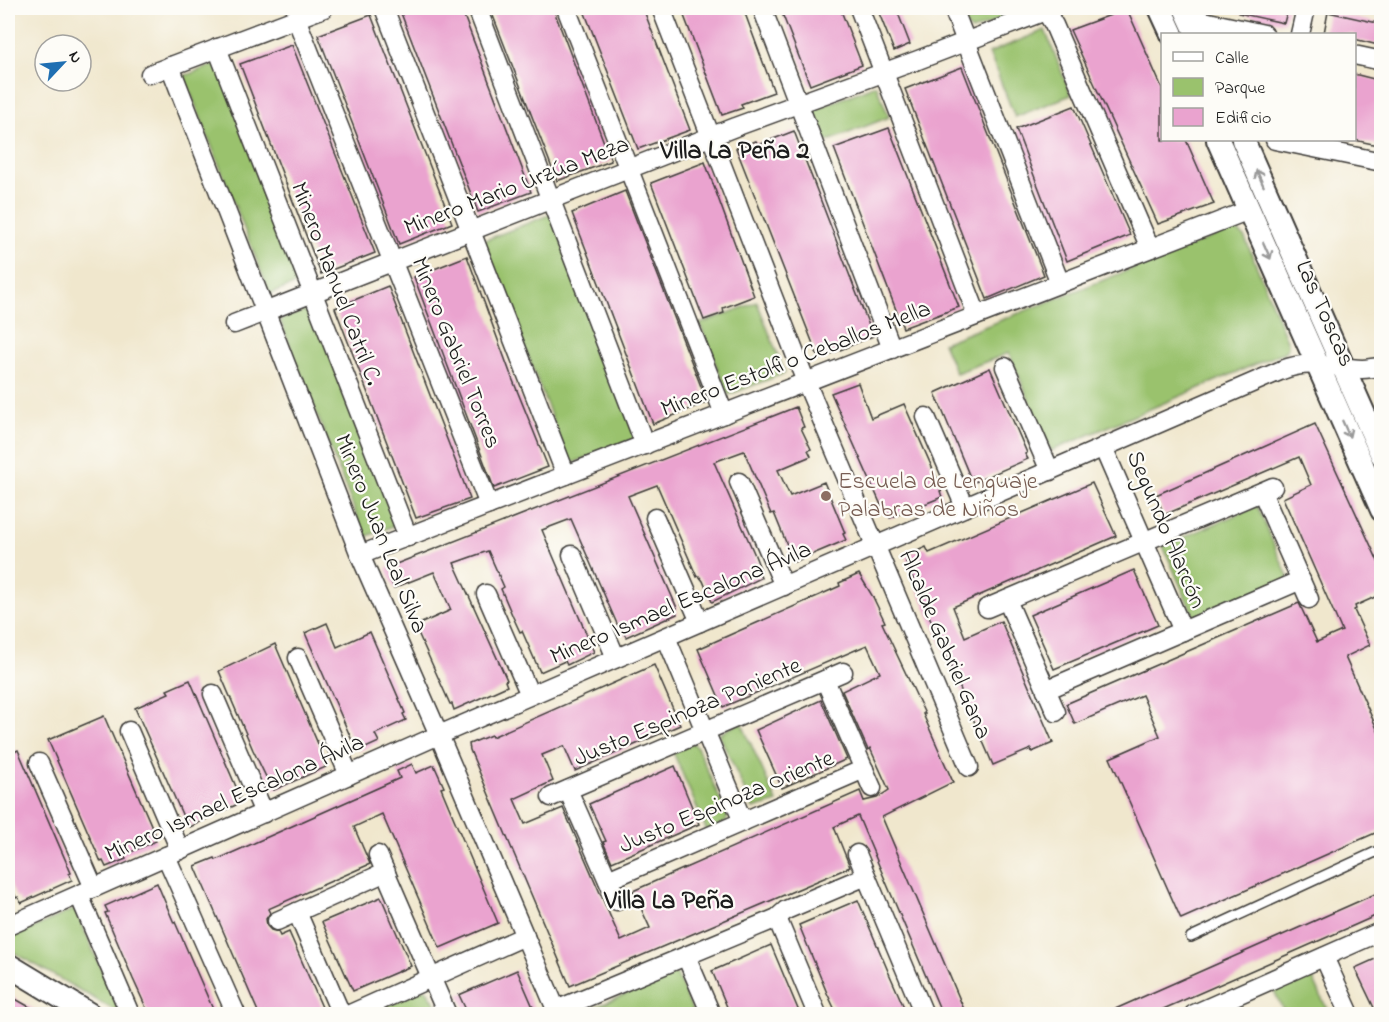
<svg xmlns="http://www.w3.org/2000/svg" width="1389" height="1022" font-family="'Indie Flower',sans-serif">
<rect width="100%" height="100%" fill="#fdfcf7"/>
<filter id="ink" filterUnits="userSpaceOnUse"><feTurbulence type="fractalNoise" baseFrequency=".0167" numOctaves="2"/><feDisplacementMap in="SourceGraphic" scale="12" xChannelSelector="R" yChannelSelector="G"/><feConvolveMatrix kernelMatrix="1 2 1 2 8 2 1 2 1" color-interpolation-filters="sRGB"/></filter>
<filter id="wash" filterUnits="userSpaceOnUse"><feTurbulence type="fractalNoise" baseFrequency=".008" numOctaves="4" result="noise"/><feDisplacementMap in="SourceGraphic" scale="24" xChannelSelector="R" yChannelSelector="G"/><feGaussianBlur stdDeviation="1.35" result="paint"/><feColorMatrix in="noise" values="0 0 0 0 0 0 0 0 0 0 0 0 0 0 0 0 0 1.4 0 .05"/><feComposite in="paint" operator="in"/></filter>
<g filter="url(#wash)">
<rect width="100%" height="100%" fill="#f0e7cd"/>
<g fill="#9ac26d" stroke="#5b6f44" stroke-width="1.5">
<polygon points="959,8 1030,8 972,31 966,26"/>
<polygon points="1045,30 1071,95 1015,117 989,53"/>
<polygon points="219,63 304,281 270,294 184,76"/>
<polygon points="876,85 889,117 821,144 808,112"/>
<polygon points="551,214 637,438 570,464 483,241"/>
<polygon points="1231,230 1238,231 1245,238 1288,343 1288,348 1284,352 1051,451 1009,353 956,373 943,343"/>
<polygon points="757,302 785,373 728,395 700,324"/>
<polygon points="313,307 398,524 365,537 280,320"/>
<polygon points="1257,506 1289,579 1195,619 1163,546"/>
<polygon points="741,722 777,802 753,809 719,734"/>
<polygon points="693,743 697,747 728,817 725,823 707,831 673,752"/>
<polygon points="75,909 121,1014 8,949 8,939"/>
<polygon points="1308,967 1329,1014 1285,1014 1271,984"/>
<polygon points="676,973 694,1014 579,1014"/>
<polygon points="426,989 442,1014 371,1014 423,989"/>
</g>
<g id="blocks">
<g fill="#eaa3cf">
<polygon points="399,8 461,8 531,192 478,212"/>
<polygon points="490,8 553,8 611,161 557,181"/>
<polygon points="583,8 643,8 690,130 638,149"/>
<polygon points="681,8 743,8 774,92 741,104 743,108 722,115"/>
<polygon points="780,8 840,8 862,65 810,85"/>
<polygon points="877,8 896,8 910,44 894,51"/>
<polygon points="1238,8 1288,8 1284,23 1238,13"/>
<polygon points="1127,9 1162,88 1162,140 1186,140 1214,204 1158,224 1070,30"/>
<polygon points="1328,12 1382,24 1382,46 1354,39 1354,34 1324,33"/>
<polygon points="371,15 452,223 399,244 318,35"/>
<polygon points="292,45 375,253 321,274 240,64"/>
<polygon points="962,67 1044,275 987,299 905,89"/>
<polygon points="1354,74 1382,81 1382,146 1354,140"/>
<polygon points="1074,106 1130,235 1067,261 1016,129"/>
<polygon points="889,128 959,307 903,328 834,148"/>
<polygon points="794,131 873,336 819,359 736,148 756,141 758,145"/>
<polygon points="705,162 754,296 723,308 724,313 704,320 651,183"/>
<polygon points="625,191 707,402 653,424 572,213"/>
<polygon points="467,256 512,378 548,467 494,488 414,277"/>
<polygon points="388,286 470,499 416,518 335,308"/>
<polygon points="990,368 1027,453 1025,454 1028,459 975,482 973,476 970,477 935,393"/>
<polygon points="858,383 871,418 904,404 942,490 940,491 942,497 890,518 888,513 885,514 831,393"/>
<polygon points="796,407 804,427 801,428 811,449 808,450 811,456 778,470 790,496 824,482 845,533 843,534 846,540 794,562 774,513 771,514 744,451 714,462 754,553 761,571 759,573 761,578 712,602 703,581 699,576 697,577 657,485 628,496 677,608 675,609 677,614 626,637 623,631 621,633 571,519 542,530 594,652 567,665 565,661 540,672 522,631 520,632 513,617 501,589 504,587 488,551 454,563 507,680 505,681 507,686 454,710 452,704 450,704 415,626 451,610 434,572 394,588 386,568"/>
<polygon points="1315,424 1382,570 1382,594 1355,606 1356,609 1354,610 1370,645 1345,657 1382,740 1382,830 1181,919 1110,758 1160,736 1142,695 1075,724 1066,704 1299,603 1317,642 1342,631 1283,498 1311,485 1299,457 1164,515 1156,495"/>
<polygon points="1092,483 1116,536 953,607 965,637 1001,621 1053,743 1032,752 1031,749 993,765 906,562 908,562 906,556 926,547 929,553"/>
<polygon points="1134,570 1158,625 1054,669 1030,615"/>
<polygon points="859,574 873,597 885,622 882,623 925,714 923,714 953,782 882,817 966,1014 942,1014 858,816 834,827 850,867 570,986 470,750 469,744 491,735 492,737 654,665 680,725 575,771 564,746 542,755 553,781 514,799 525,824 563,808 621,941 650,928 633,891 860,791 864,801 877,798 889,790 870,748 868,750 842,691 880,673 867,645 723,707 698,649 840,586 839,583"/>
<polygon points="327,623 337,647 370,632 405,713 403,714 406,720 375,734 379,742 359,751 356,745 354,745 305,633"/>
<polygon points="275,644 325,760 323,761 326,767 274,790 271,784 270,785 253,750 219,671"/>
<polygon points="190,680 240,796 238,797 240,803 190,827 187,820 185,821 135,708 169,693 167,690"/>
<polygon points="821,700 847,759 782,788 756,730"/>
<polygon points="104,716 155,834 153,835 156,841 124,855 126,859 106,867 103,861 101,862 48,740"/>
<polygon points="18,750 71,873 69,874 72,880 21,903 18,897 16,898 8,877 8,755"/>
<polygon points="412,764 416,773 434,765 444,787 441,788 498,923 440,948 382,814 354,827 370,864 268,909 270,913 266,919 267,926 271,930 278,932 280,936 289,932 325,1014 259,1014 195,866 215,858 216,860 400,778 397,771"/>
<polygon points="675,766 699,824 612,862 603,842 606,841 589,804"/>
<polygon points="157,883 174,923 175,922 215,1014 149,1014 133,979 105,913 108,912 105,906"/>
<polygon points="1382,891 1382,913 1355,925 1152,1014 1104,1014"/>
<polygon points="381,897 411,966 353,991 322,922"/>
<polygon points="858,900 888,971 907,1014 837,1014 827,993 799,925"/>
<polygon points="771,945 800,1014 730,1014 712,971"/>
<polygon points="1382,956 1382,1014 1377,1014 1355,968"/>
<polygon points="517,970 536,1014 468,1014 459,995"/>
<polygon points="12,997 42,1014 8,1014 8,1005"/>
</g>
</g>
</g>
<g filter="url(#ink)">
<use href="#blocks" fill-opacity="0" stroke="#3c3a37" stroke-width="1.5"/>
<g fill="none" stroke-linecap="round" stroke-linejoin="round">
<defs>
<polyline id="service" points="1191,937 1382,849"/>
<g id="minor">
<polyline points="384,8 566,475"/>
<polyline points="477,8 645,445"/>
<polyline points="566,8 724,414"/>
<polyline points="661,8 806,382 969,767"/>
<polyline points="762,8 892,349"/>
<polyline points="859,8 977,315"/>
<polyline points="953,8 1060,283"/>
<polyline points="1044,8 1054,25 1150,248"/>
<polyline points="296,18 489,505"/>
<polyline points="1190,18 1264,34"/>
<polyline points="1300,34 1306,8"/>
<polyline points="217,48 408,537"/>
<polyline points="1354,55 1382,61"/>
<polyline points="170,66 360,555 439,735 558,1014"/>
<polyline points="150,74 324,8"/>
<polyline points="1275,140 1382,162"/>
<polyline points="234,324 735,127 918,60 1053,8"/>
<polyline points="1005,367 1050,471"/>
<polyline points="926,417 965,507"/>
<polyline points="1103,447 1183,631"/>
<polyline points="739,482 784,586"/>
<polyline points="1262,492 1309,599"/>
<polyline points="655,518 700,622"/>
<polyline points="360,555 1249,210"/>
<polyline points="572,555 616,658"/>
<polyline points="486,594 530,695"/>
<polyline points="1007,600 1056,712"/>
<polyline points="987,608 1273,487"/>
<polyline points="666,637 743,822"/>
<polyline points="298,658 349,775"/>
<polyline points="825,680 872,788"/>
<polyline points="1046,690 1301,580"/>
<polyline points="213,694 264,813"/>
<polyline points="129,731 180,850"/>
<polyline points="39,763 94,888"/>
<polyline points="568,790 617,901"/>
<polyline points="551,797 843,672"/>
<polyline points="857,854 924,1014"/>
<polyline points="378,855 447,1014"/>
<polyline points="166,856 236,1014"/>
<polyline points="608,880 864,769"/>
<polyline points="79,895 130,1014"/>
<polyline points="297,912 341,1014"/>
<polyline points="777,918 817,1014"/>
<polyline points="277,921 386,872"/>
<path d="M8,926L439,735L1282,370C1310,359 1334,368 1362,369C1369,369 1375,367 1382,367"/>
<polyline points="686,956 711,1014"/>
<polyline points="1324,957 1350,1014"/>
<polyline points="556,1010 777,918 786,910 866,876"/>
<polyline points="350,1014 525,936"/>
<polyline points="1194,1014 1382,931"/>
</g>
<g id="tertiary">
<polyline points="1160,8 1172,34"/>
<polyline points="1185,8 1197,34"/>
<polyline points="1218,140 1382,510"/>
<polyline points="1243,140 1382,455"/>
<polyline points="8,965 89,1014"/>
</g>
</defs>
<use href="#service" stroke="#3c3a37" stroke-width="12"/>
<use href="#minor" stroke="#3c3a37" stroke-width="21"/>
<use href="#tertiary" stroke="#3c3a37" stroke-width="26"/>
<use href="#service" stroke="#fff" stroke-width="9"/>
<use href="#minor" stroke="#fff" stroke-width="18"/>
<use href="#tertiary" stroke="#fff" stroke-width="22"/>
</g>
<defs><path id="oneway-shaft" d="M-6 0H5M1.5-3L5.5 0L1.5 3" fill="none" stroke-width="1.6" stroke-linecap="round" stroke-linejoin="round" transform="scale(1.5)"/></defs>
<g stroke="#999">
<use href="#oneway-shaft" transform="translate(1260 178) rotate(-114)"/>
<use href="#oneway-shaft" transform="translate(1267 251) rotate(66)"/>
<use href="#oneway-shaft" transform="translate(1346 429) rotate(66)"/>
</g>
</g>
<circle fill="#8d6e63" stroke="#fdfcf7" stroke-width="2" cx="826" cy="496" r="6"/>
<g text-anchor="middle" dominant-baseline="central" stroke-width="4.5" stroke-linejoin="round" paint-order="stroke">
<g font-size="24" fill="#1c1c1c" stroke="#fdfcf7">
<text transform="translate(517 187) rotate(-21)">Minero Mario Urzúa Meza</text>
<text transform="translate(335 284) rotate(69)">Minero Manuel Catril C.</text>
<text transform="translate(1324 314) rotate(66)">Las Toscas</text>
<text transform="translate(455 353) rotate(68)">Minero Gabriel Torres</text>
<text transform="translate(796 360) rotate(-21)">Minero Estolfio Ceballos Mella</text>
<text transform="translate(1165 530) rotate(67)">Segundo Alarcón</text>
<text transform="translate(380 534) rotate(68)">Minero Juan Leal Silva</text>
<text transform="translate(681 604) rotate(-23)">Minero Ismael Escalona Ávila</text>
<text transform="translate(944 645) rotate(67)">Alcalde Gabriel Gana</text>
<text transform="translate(688 713) rotate(-23)">Justo Espinoza Poniente</text>
<text transform="translate(235 799) rotate(-24)">Minero Ismael Escalona Ávila</text>
<text transform="translate(727 803) rotate(-23)">Justo Espinoza Oriente</text>
</g>
<g font-size="24" fill="#785e54" stroke="#fdfcf7" text-anchor="start">
<text x="838" y="482">Escuela de Lenguaje<tspan x="838" dy="28">Palabras de Niños</tspan></text>
</g>
<g font-size="26" font-weight="bold" fill="#1c1c1c" stroke="#fdfcf7">
<text x="735" y="152">Villa La Peña 2</text>
<text x="669" y="902">Villa La Peña</text>
</g>
</g>
<rect width="1389" height="1022" fill="none" stroke="#fdfcf7" stroke-width="30"/>
<rect x="1161" y="33" width="195" height="108" fill="#fdfcf7" stroke="#a3a29f" stroke-width="1.5"/>
<rect x="1173" y="52" width="30" height="9" fill="#ffffff" stroke="#a3a29f" stroke-width="1.5"/>
<text x="1215" y="63" font-size="18" fill="#1c1c1c">Calle</text>
<rect x="1173" y="78" width="30" height="18" fill="#9ac26d" stroke="#a3a29f" stroke-width="1.5"/>
<text x="1215" y="93" font-size="18" fill="#1c1c1c">Parque</text>
<rect x="1173" y="108" width="30" height="18" fill="#eaa3cf" stroke="#a3a29f" stroke-width="1.5"/>
<text x="1215" y="123" font-size="18" fill="#1c1c1c">Edificio</text>
<g transform="translate(63 63) rotate(64)"><circle r="28" fill="#fdfcf7" stroke="#a3a29f" stroke-width="1.5"/>
<path d="M0-4.5L10 22L0 15L-10 22Z" fill="#1f6fb2"/>
<text y="-9" font-size="16" font-weight="bold" text-anchor="middle" fill="#1c1c1c">N</text>
</g>
</svg>
